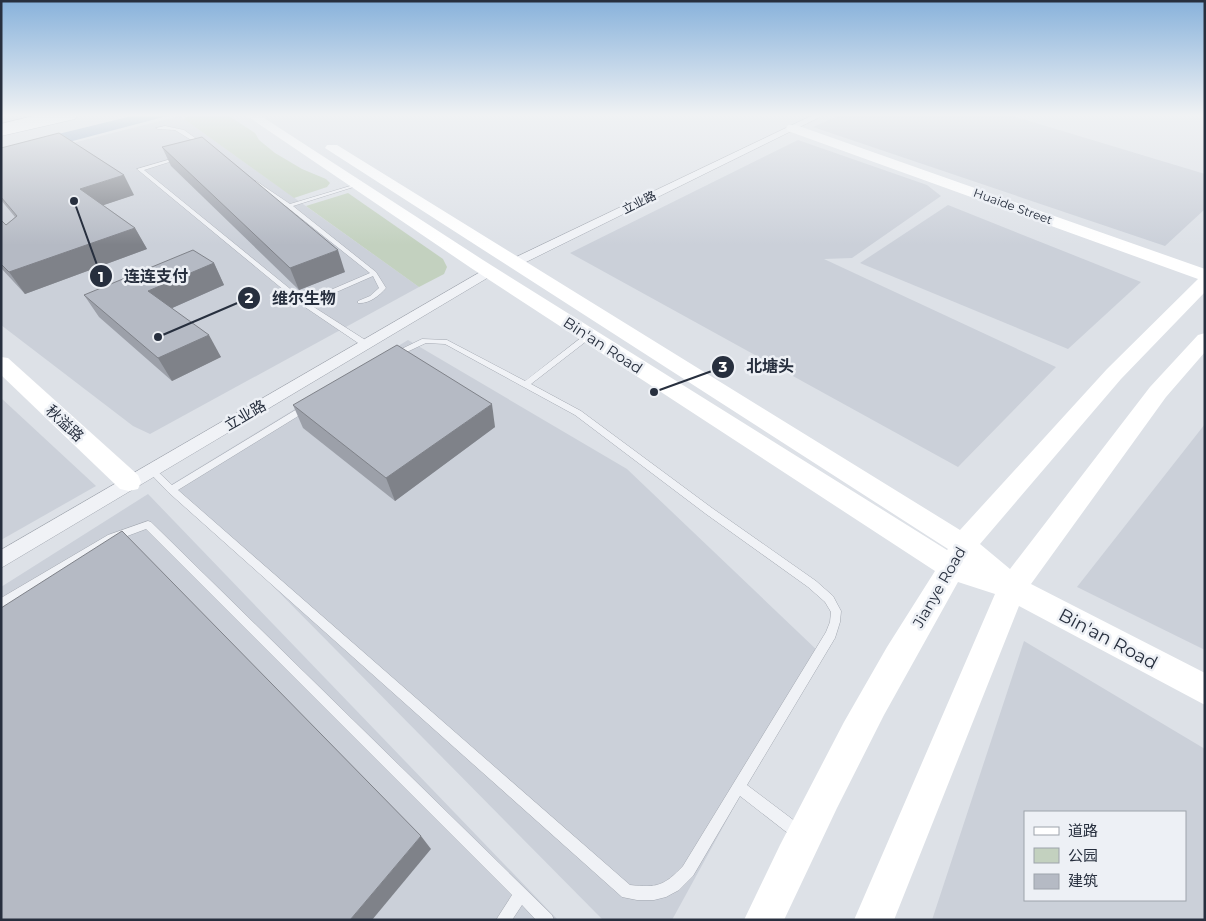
<svg xmlns="http://www.w3.org/2000/svg" width="1206" height="921" font-family="Montserrat,'Noto Sans SC',sans-serif">
<rect width="100%" height="100%" fill="#dde1e7"/>
<g fill="#cbd0d9" fill-rule="evenodd">
<polygon points="180,116 419,287 150,434 133,426 1,325 1,161"/>
<polygon points="838,116 1013,116 1205,174 1205,209 1165,246 813,127"/>
<polygon points="798,140 927,185 941,196 852,258 824,259 1056,367 958,467 570,253"/>
<polygon points="948,205 1141,282 1068,349 860,263"/>
<polygon points="408,340 627,469 819,652 672,920 603,920 172,484"/>
<polygon points="1,398 96,486 1,540"/>
<polygon points="1205,424 1205,650 1077,587"/>
<polygon points="148,494 558,920 1,920 1,587"/>
<path d="M1024,641L1205,749V920H932ZM1025,812H1185V900H1025Z"/>
</g>
<g fill="#c3d1bf">
<polygon points="188,116 229,116 255,133 259,140 275,153 302,169 326,179 330,183 327,187 294,198 184,119"/>
<polygon points="348,193 443,259 447,267 444,274 419,287 306,206"/>
</g>
<polygon fill="#98aec8" points="132,116 167,116 1,160 1,148"/>
<g fill="none" stroke-linecap="round" stroke-linejoin="round">
<defs>
<g id="lane">
<polygon points="165,126 184,130 205,145 201,146 175,130 158,129 156,128"/>
<path d="M178,157L182,158L144,170L305,301L370,273L287,207L251,182L256,181L290,204L360,183V185L293,206L376,272L386,288C379,296 369,304 358,303V301L370,296L379,288L373,276L309,304L370,343V347H364L302,305L137,169Z"/>
<path d="M586,334H589L593,336L531,384L581,411L712,508L816,581L833,596L841,611L840,622L835,638L747,785L804,828L806,833L804,838L799,840L794,838L740,796L693,876L679,890L666,897L654,900H637L622,897L168,492L147,470L148,468H154L172,485L302,406H308L309,408L308,410L178,490L630,885C657,888 664,886 683,866L826,632L830,622L831,612L825,602L808,587L706,514L575,415L445,344L426,343L396,357H390L389,355L422,339L447,340L525,381Z"/>
<polygon points="148,521 151,522 552,915 554,920 536,920 522,905 512,920 496,920 512,895 146,529 114,541 1,609 1,598 108,535"/>
</g>
<g id="street">
<polygon points="811,116 822,116 518,266 510,266 508,263 510,260"/>
<polygon points="489,267 494,268 495,271 494,274 1,568 1,550"/>
</g>
<polygon id="primary" points="52,116 77,116 75,119 1,136 1,128"/>
<polygon id="highway" points="33,116 58,116 56,119 1,132 1,124"/>
</defs>
<use href="#lane" stroke="#a3a8b1" stroke-width="1"/>
<use href="#street" stroke="#a3a8b1" stroke-width="1"/>
<use href="#primary" stroke="#9da5b3" stroke-width="1"/>
<use href="#highway" stroke="#858e9e" stroke-width="1"/>
<use href="#lane" fill="#f0f2f6" fill-rule="evenodd"/>
<use href="#street" fill="#f0f2f6" fill-rule="evenodd"/>
<g fill="#fff" fill-rule="evenodd">
<polygon points="247,116 261,116 483,260 947,550 948,549 325,148 327,145 337,145 960,530 1107,369 1198,279 788,131 786,128 788,125 796,125 1205,269 1205,292 1121,379 980,544 1010,569 1150,387 1198,335 1205,333 1205,352 1166,397 1031,584 1205,673 1205,705 1019,606 894,920 854,920 995,594 958,582 884,715 837,808 784,920 744,920 780,845 844,722 887,647 935,571 471,268"/>
<polygon points="1,357 8,358 138,475 141,482 138,489 129,491 120,489 1,375"/>
</g>
<use href="#primary" fill="#fff" fill-rule="evenodd"/>
<use href="#highway" fill="#fff" fill-rule="evenodd"/>
</g>
<g fill="#9ca0a9">
<polygon points="162,147 345,272 299,290 171,166"/>
<polygon points="1,148 134,195 103,205 135,228 147,249 25,294 1,268 1,220 6,225 15,217 1,200"/>
<polygon points="214,263 224,285 172,308 221,357 172,381 99,317 84,295"/>
<polygon points="293,405 495,427 395,501 303,428"/>
</g>
<g fill="#7f8289">
<polygon points="124,175 134,195 92,209 80,189"/>
<polygon points="135,228 147,249 25,294 9,272"/>
<polygon points="338,250 345,272 299,290 290,268"/>
<polygon points="214,263 224,285 161,313 148,291"/>
<polygon points="209,335 221,357 172,381 158,358"/>
<polygon points="492,404 495,427 395,501 386,478"/>
<polygon points="421,836 431,849 372,920 350,920"/>
</g>
<g fill="#b5bac4" stroke="#7f8289">
<polygon points="59,133 124,175 80,189 135,228 9,272 1,264 1,220 6,225 17,216 1,197 1,148"/>
<polygon points="202,137 338,250 290,268 162,147"/>
<polygon points="193,250 214,263 148,291 209,335 158,358 84,295"/>
<polygon points="397,345 492,404 386,478 293,405"/>
<polygon points="122,531 421,836 350,920 1,920 1,608"/>
</g>
<linearGradient id="sky" x2="0" y2="1"><stop stop-color="#88b2db"/><stop offset="0.47" stop-color="#f0f2f4"/><stop offset="1" stop-color="#f0f2f4" stop-opacity="0"/></linearGradient>
<rect width="1206" height="245" fill="url(#sky)"/>
<g text-anchor="middle" dominant-baseline="central" stroke-width="5" stroke-linejoin="round" paint-order="stroke">
<g font-size="12" fill="#272f3e" stroke="#edf0f5">
<text transform="translate(639 202) rotate(-26)">立业路</text>
<text transform="translate(1013 206) rotate(20)">Huaide Street</text>
</g>
<g font-size="15" fill="#272f3e" stroke="#edf0f5">
<text transform="translate(603 345) rotate(33)">Bin'an Road</text>
<text transform="translate(245 415) rotate(-30)">立业路</text>
<text transform="translate(65 423) rotate(43)">秋溢路</text>
<text transform="translate(939 587) rotate(-60)">Jianye Road</text>
</g>
<g font-size="18" fill="#272f3e" stroke="#edf0f5">
<text transform="translate(1108 639) rotate(28)">Bin'an Road</text>
</g>
</g>
<path fill="none" stroke="#272f3e" stroke-width="2" d="M74 201L101 276M158 337L249 298M654 392L723 367"/>
<g fill="#272f3e" stroke="#edf0f5" stroke-width="2">
<circle cx="74" cy="201" r="5"/>
<circle cx="158" cy="337" r="5"/>
<circle cx="654" cy="392" r="5"/>
<circle cx="101" cy="276" r="12"/>
<circle cx="249" cy="298" r="12"/>
<circle cx="723" cy="367" r="12"/>
</g>
<g font-size="15" text-anchor="middle" font-weight="bold" fill="#fff">
<text x="101" y="282">1</text>
<text x="249" y="303">2</text>
<text x="723" y="372">3</text>
</g>
<g font-size="16" text-anchor="middle" font-weight="bold" fill="#272f3e" stroke="#edf0f5" stroke-width="5" stroke-linejoin="round" paint-order="stroke">
<text x="156" y="282">连连支付</text>
<text x="304" y="304">维尔生物</text>
<text x="770" y="372">北塘头</text>
</g>
<rect width="1206" height="921" fill="none" stroke="#272f3e" stroke-width="5"/>
<rect x="1024" y="811" width="162" height="90" fill="#edf0f5" stroke="#9ea3ac"/>
<rect x="1034" y="827" width="25" height="8" fill="#ffffff" stroke="#9ea3ac"/>
<text x="1068" y="836" font-size="15" fill="#272f3e">道路</text>
<rect x="1034" y="848" width="25" height="15" fill="#c3d1bf" stroke="#9ea3ac"/>
<text x="1068" y="861" font-size="15" fill="#272f3e">公园</text>
<rect x="1034" y="874" width="25" height="15" fill="#b5bac4" stroke="#9ea3ac"/>
<text x="1068" y="886" font-size="15" fill="#272f3e">建筑</text>
</svg>
